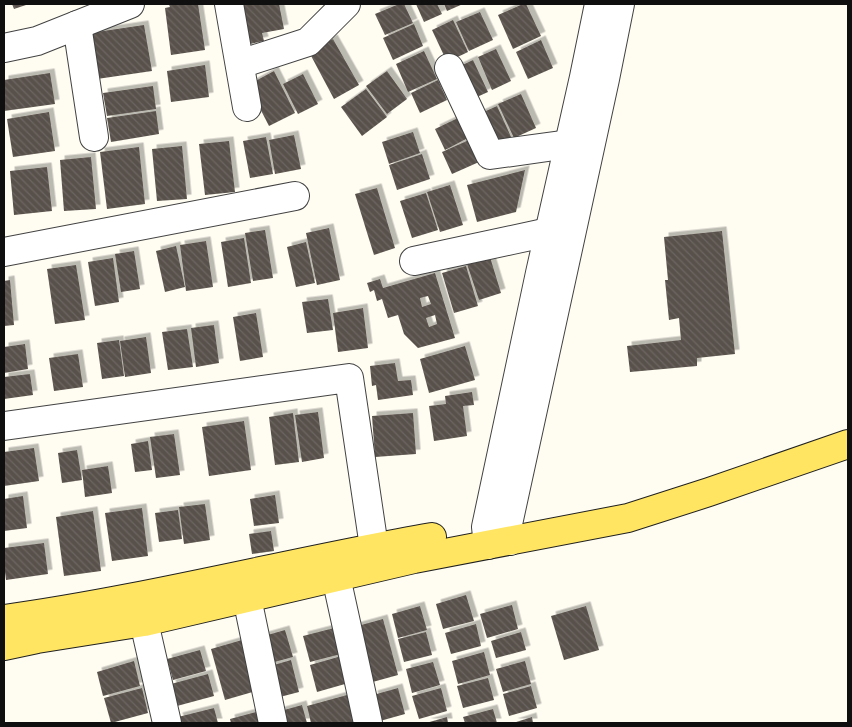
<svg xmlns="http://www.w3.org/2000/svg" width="852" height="727" font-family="Merriweather,serif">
<defs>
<pattern id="building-back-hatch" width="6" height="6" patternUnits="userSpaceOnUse" patternTransform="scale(1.25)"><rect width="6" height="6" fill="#59514b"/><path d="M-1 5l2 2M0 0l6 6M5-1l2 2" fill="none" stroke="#6c6561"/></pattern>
<filter id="shadow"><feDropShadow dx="4.5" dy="-4.5" stdDeviation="0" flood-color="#0004"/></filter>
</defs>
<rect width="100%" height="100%" fill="#fffdf2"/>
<g fill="url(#building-back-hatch)" fill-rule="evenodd" filter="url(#shadow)">
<polygon points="12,4 29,4 14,9"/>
<polygon points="169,4 198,4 205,50 171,55 165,8 170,7"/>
<polygon points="235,4 279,4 284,29 262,33 264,41 245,45"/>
<polygon points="399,4 404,4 413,23 385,35 375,14"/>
<polygon points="416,4 437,4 442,14 424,22"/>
<polygon points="444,4 463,4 447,11"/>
<polygon points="523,4 526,4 541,36 513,49 498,15"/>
<polygon points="480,12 493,40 469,51 456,22"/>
<polygon points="453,20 468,52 447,62 432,30"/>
<polygon points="414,24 423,46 393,60 383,38"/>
<polygon points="144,25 152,71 97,79 90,33"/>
<polygon points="333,39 359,85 334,99 309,52"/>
<polygon points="541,40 553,68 528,79 516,52"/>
<polygon points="496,49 511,81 492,90 478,57"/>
<polygon points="424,51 437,79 408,92 396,64"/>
<polygon points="473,60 488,92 468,101 454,69"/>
<polygon points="205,65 209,97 171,102 167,71"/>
<polygon points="274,71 295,113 269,126 248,85"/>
<polygon points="387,71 407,99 387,114 366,86"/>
<polygon points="50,73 55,104 4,111 4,80"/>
<polygon points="303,74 318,104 298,114 283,84"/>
<polygon points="438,80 447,100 420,113 411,93"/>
<polygon points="153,86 156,109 107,116 103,93"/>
<polygon points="366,89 387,117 362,136 341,107"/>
<polygon points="521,94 536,128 514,138 498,104"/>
<polygon points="497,106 512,139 490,149 475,116"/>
<polygon points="156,111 159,134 111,142 107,118"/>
<polygon points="49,112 55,151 13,157 7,119"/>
<polygon points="458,118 468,138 445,150 435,129"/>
<polygon points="413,132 420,153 389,164 382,142"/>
<polygon points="294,135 301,169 275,174 269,140"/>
<polygon points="266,137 273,174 250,178 243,141"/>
<polygon points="469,140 479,162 452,174 442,152"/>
<polygon points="229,141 235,192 205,195 199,144"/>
<polygon points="182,146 187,199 157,201 152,149"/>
<polygon points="139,147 145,204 107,209 100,152"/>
<polygon points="422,154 430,179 397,190 389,165"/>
<polygon points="91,157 96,209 64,211 60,160"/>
<polygon points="47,167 52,211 14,215 10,171"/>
<polygon points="525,170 516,212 477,222 467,185"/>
<polygon points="450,185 463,225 440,232 427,192"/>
<polygon points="377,188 395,248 374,255 355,194"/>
<polygon points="426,193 438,230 412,238 400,201"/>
<polygon points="329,228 340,280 317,285 306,233"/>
<polygon points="265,230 273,278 253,281 245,233"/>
<polygon points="722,231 735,354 697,358 697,366 630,372 627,346 681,340 679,318 669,320 665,280 668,280 664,237"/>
<polygon points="244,238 251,283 228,287 221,242"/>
<polygon points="206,241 213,287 186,291 180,245"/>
<polygon points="306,242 315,283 296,287 287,247"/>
<polygon points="176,246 185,287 165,292 156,251"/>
<polygon points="134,251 140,289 121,292 115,254"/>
<polygon points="490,257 501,293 479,300 467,264"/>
<polygon points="113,258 119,302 95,306 88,262"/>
<polygon points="76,265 85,320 55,324 47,269"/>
<polygon points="466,266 478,306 454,313 442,273"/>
<path d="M435,273L455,338L418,348L404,334L398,315L388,318L382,299L377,301L374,290L370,292L367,283L380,279L383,288ZM428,296L431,304L422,307L420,298ZM435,315L437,324L429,327L426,318Z"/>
<polygon points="10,280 14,325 4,326 4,281"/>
<polygon points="328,299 333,330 307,333 302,302"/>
<polygon points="363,308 368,348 338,352 333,313"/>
<polygon points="256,313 263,357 240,361 233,317"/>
<polygon points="214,325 219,363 196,367 191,328"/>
<polygon points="187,329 193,367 168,370 162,332"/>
<polygon points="146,337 151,373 125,377 120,341"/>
<polygon points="119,340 124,376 102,379 97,343"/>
<polygon points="25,344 28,369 4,373 4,347"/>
<polygon points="465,346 475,380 429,393 420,359"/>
<polygon points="78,354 83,387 54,391 49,358"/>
<polygon points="395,363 398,381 411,380 413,395 378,400 376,385 372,386 370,366"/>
<polygon points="30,374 33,395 4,399 4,377"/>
<polygon points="472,392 474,405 463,406 467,436 434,441 429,406 446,404 445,396"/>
<polygon points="318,412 324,458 302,462 295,415"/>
<polygon points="293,413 299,462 275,465 269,417"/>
<polygon points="413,413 416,454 375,457 372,416"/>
<polygon points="244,421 251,470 209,476 202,427"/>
<polygon points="174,434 180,475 156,478 150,437"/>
<polygon points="148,441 152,470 135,472 131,444"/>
<polygon points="34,448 39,481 4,486 4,452"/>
<polygon points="77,450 82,480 62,483 58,453"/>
<polygon points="108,466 112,493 85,497 82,470"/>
<polygon points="275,495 279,523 254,526 250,499"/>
<polygon points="23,496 27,528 4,531 4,499"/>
<polygon points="205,504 210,540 184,544 179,507"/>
<polygon points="142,508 148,556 112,561 105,513"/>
<polygon points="178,510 182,539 159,542 155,513"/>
<polygon points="93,511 101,571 64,576 56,517"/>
<polygon points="271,531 274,551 252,554 249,534"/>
<polygon points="44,543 48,574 6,580 4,564 4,548"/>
<polygon points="466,595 474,621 443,629 436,604"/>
<polygon points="512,605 518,629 487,638 480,614"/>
<polygon points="420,606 427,630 398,638 392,614"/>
<polygon points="586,606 599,650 564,660 551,616"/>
<polygon points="383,619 398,675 369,683 354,627"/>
<polygon points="476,624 481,646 451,654 445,633"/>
<polygon points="334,628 341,654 310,662 303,636"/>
<polygon points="285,630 293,657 271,663 264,636"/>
<polygon points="426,632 432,655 404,662 398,639"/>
<polygon points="521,632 526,650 496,658 491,641"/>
<polygon points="242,640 256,691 225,700 211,649"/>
<polygon points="200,650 206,671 173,680 167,659"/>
<polygon points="484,652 490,675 458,684 452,661"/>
<polygon points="345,655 352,682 317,692 310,665"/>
<polygon points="291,660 299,692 276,698 267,667"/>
<polygon points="134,661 140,686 103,696 97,672"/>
<polygon points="525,661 531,684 503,692 496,669"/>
<polygon points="433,662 440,685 412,693 406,669"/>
<polygon points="208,674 214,696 177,706 171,684"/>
<polygon points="488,678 494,700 463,708 457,686"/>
<polygon points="531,686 537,708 509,716 503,694"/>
<polygon points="142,688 148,713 111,723 104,698"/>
<polygon points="398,688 405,714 380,721 373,695"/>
<polygon points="441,688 447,711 419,719 412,696"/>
<polygon points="347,695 355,723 311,723 307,706"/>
<polygon points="302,705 307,723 280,723 277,712"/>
<polygon points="214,708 218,723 180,723 178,717"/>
<polygon points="493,709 497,723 465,723 463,717"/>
<polygon points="256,712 259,723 231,723 230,719"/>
<polygon points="447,717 448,723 426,723"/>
<polygon points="532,717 533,723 513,723"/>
</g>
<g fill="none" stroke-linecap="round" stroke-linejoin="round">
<defs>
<g id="minor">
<polyline points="229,4 247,107"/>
<polyline points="77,25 94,137"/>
<polyline points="4,48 37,41 130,4"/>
<polyline points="240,64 308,42 346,4"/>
<polyline points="449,68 490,155 569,144"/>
<polyline points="4,252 295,196"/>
<polyline points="414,261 549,232"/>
<polyline points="4,426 349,378 374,547"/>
<polyline points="510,541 508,524 605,79 620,4"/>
<polyline points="488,545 486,527 540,273 584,77 599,4"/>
<polyline points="336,577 368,723"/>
<polyline points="247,598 273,723"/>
<polyline points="144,622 167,723"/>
</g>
<g id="major">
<path d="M4,619C148,599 289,562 432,537"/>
<polyline points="4,646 37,639 144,622 414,559 628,518 709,492 848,444"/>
</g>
</defs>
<use href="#minor" stroke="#424242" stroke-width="30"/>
<use href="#major" stroke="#202020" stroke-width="30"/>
<use href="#minor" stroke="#fff" stroke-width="28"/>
<use href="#major" stroke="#ffe562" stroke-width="28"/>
</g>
<rect width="852" height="727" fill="none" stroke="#0f0f0f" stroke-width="10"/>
</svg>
